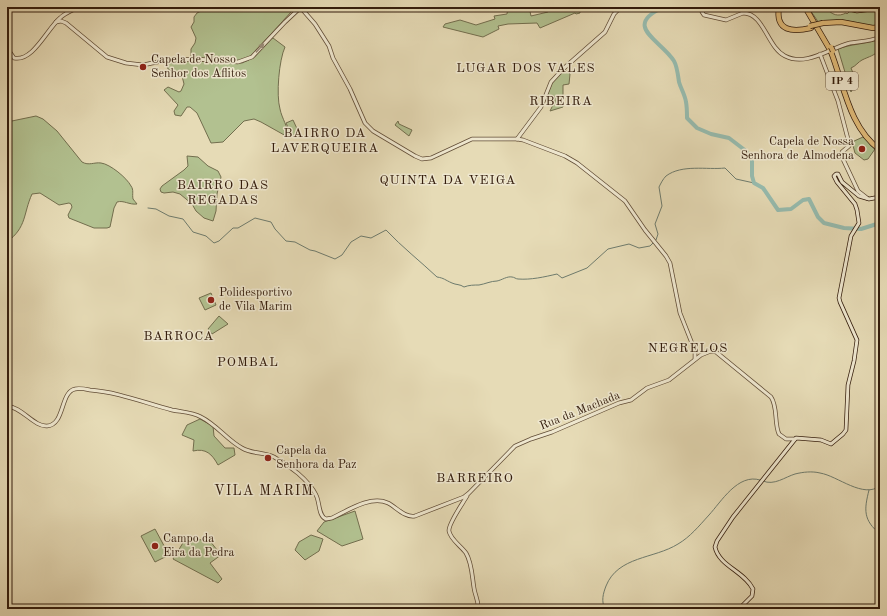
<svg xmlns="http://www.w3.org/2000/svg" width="887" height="616" font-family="'Old Standard TT',serif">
<rect width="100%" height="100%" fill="#e6dbb6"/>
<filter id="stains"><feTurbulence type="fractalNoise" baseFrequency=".005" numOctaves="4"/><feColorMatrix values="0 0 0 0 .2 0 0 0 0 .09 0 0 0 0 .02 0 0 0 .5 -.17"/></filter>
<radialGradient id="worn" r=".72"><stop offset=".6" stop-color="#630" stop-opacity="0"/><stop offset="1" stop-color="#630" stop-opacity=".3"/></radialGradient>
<g fill="#b2c190" stroke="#726e4e">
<polygon points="209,7 293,7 291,12 253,54 246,59 238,61 191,58 191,49 195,43 196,38 191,27 194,22 194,17 197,13"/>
<polygon points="515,7 529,7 531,16 548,12 547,7 579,7 580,13 576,14 575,13 540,28 537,23 508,24 498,26 499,29 483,37 443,27 445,24 460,20 476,25 495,19 494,16 507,14 508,8"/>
<path d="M808,7H820L822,11L826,8C832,15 838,17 846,13L847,14L849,12L848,10L857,12L875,11L880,13V26C868,27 859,23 848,21C838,19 828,21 819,23Z"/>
<path d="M271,38H273L285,47C279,60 276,95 280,109C282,119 288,126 288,136H286L261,122L254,119L244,121L223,142L211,143L197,113L190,107H187L181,116L175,115L174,111L178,105L164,90L168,87L179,92L181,91L184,84L182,76L168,69L167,65L168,63L196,61L242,63L249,60Z"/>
<path d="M878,40C879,43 881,48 879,50C876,55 868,57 862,60C858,62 856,66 851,68L853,73L858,81L854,86L851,92L838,49C851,44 865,44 878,40Z"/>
<polygon points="565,69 570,74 569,84 563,85 563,107 550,111 555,101 554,96 546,98 552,83"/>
<path d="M36,116L43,119L57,131L82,162C89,166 94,162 101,163C110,164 127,178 131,186C134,190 132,194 133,199C134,201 136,202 137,204C129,205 124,200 117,202L114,208L110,227L107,228H94L69,218L68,215L72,207L71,204L69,203L59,205L40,193L32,194C23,214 27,227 7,242V122Z"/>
<polygon points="293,120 299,133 292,136 286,123"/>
<polygon points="398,121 399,124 412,130 409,136 395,125"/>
<polygon points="863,137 875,149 868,159 864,160 855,153 852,142"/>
<polygon points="187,156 198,157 208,166 218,171 221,177 217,194 216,211 213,221 204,218 196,211 192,204 180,194 173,192 164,193 161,192 160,189 162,186 184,170 188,166"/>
<polygon points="211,293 216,305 205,310 199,298"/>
<polygon points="219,316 228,324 212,334 208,329"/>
<path d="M200,419L213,426L214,436L225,448H234L235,455L218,465C212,454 206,448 193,451L194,440L182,435L187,425Z"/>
<polygon points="355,511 363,539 342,546 317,531 324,522"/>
<polygon points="155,529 169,555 155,562 141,536"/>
<polygon points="311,535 323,539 319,551 305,560 295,550 299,542"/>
<polygon points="186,538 210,541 221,555 210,563 222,579 218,583 173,559"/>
</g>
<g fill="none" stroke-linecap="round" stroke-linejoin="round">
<g stroke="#6e7b6d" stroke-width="1">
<path d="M148,208L156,209L169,216L183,219L193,232L206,236L214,243L219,241L233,228H238L255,218L271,222L275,229L286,241L295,242L310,250L315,251L335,259L342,255L351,242L361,236L371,238L386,230C402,247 420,261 437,277C444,278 445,280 452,283C456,285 460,284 464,287C469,285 474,285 479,285C485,284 491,281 497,281C502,280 507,276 512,277C514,277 516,279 518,279C531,280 544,277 557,274L562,278L587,268L608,249L629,244L639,248L650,246L656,240L658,234L655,224L662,206L659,187C661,183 663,179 666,176C682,164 707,170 725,168L736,179L754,183"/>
<path d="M763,481C774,486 785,477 795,474C803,472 812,471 820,473C838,476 863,499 880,486"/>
<path d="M869,490C864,510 863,520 880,534"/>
<path d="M605,609C601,601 603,594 606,586C618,556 654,559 678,544C690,537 699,526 709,515C721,502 738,473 760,480"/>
</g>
<path stroke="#96bbae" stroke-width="4" d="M664,7C621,26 661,40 674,61C677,66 678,75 679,82C681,89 685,95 686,102C687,107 687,113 687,118L697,128L711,134L729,138L746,151L752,159V176L754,183L763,188L778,210L791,209L803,200L809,199L818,217L824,223L844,228L861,229L880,223"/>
<defs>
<g id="tertiary">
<path d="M701,7L702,12L704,15L726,20L743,13C764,13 767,47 785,56C806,67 830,48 850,43C860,41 869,42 880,37"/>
<polyline points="301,8 315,24 329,46 333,58 350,89 365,123 373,131 415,156 422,159 431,158 472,139 517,139 523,140 565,156 577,163 625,201 645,230 666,256 670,263 680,313 695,351 695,359"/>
<polyline points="56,22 61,21 66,23 107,57 126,63 143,65 162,61 195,59 238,62 252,57 285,22 300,8"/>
<path d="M7,48L14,58C33,62 47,29 60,18C65,13 73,10 79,7"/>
<polyline points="820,54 838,101 849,143 849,146 842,152 842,157 858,191 867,198"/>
<polyline points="517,139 541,107 551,82 563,69 605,32 614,14 618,10 624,7"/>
<path d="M7,406C22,407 34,427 47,426C65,425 60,392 75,389C79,388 85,389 90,390C118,392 145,403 172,410C182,412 192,412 201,417C217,425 227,440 242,448C252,454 264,452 274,457C289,465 309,480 316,495C320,502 318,516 326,519L332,518C347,511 370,495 388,503C396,507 405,518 415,516L464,497L469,493L515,446L531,439L552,432L619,403L631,400L647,388L669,380L701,355L711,351L716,352L771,397C778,407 774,423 779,434L786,439H795"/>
<path d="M467,496C463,503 448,524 449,531C450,539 461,546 466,553C472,563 472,576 474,588C475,596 479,601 478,609"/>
</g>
<g id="secondary">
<polyline points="298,7 301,8 303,7"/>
<polyline points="841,7 857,11 873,9 880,10"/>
<polyline points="854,9 868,7"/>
<path d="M739,609L752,596L753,589C744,571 719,566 715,547L717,541L733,517L796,438L821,440L831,444L843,434L846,430L848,385L854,361L857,340L840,302L839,298L851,236L859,223L857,210L855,204L837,182L834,176L836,174H838L842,182L859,196L869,199L880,197"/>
</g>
<g id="trunk">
<path d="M779,7C775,32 793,32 811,28"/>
<polyline points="805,7 829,48"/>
<polyline points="823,23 841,22 873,28 880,27"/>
<path d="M831,52C844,85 849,127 880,150"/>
</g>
</defs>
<use href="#tertiary" stroke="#604c36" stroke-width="4.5"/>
<use href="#secondary" stroke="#331c0c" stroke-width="4.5"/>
<use href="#trunk" stroke="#331c0c" stroke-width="6"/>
<use href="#tertiary" stroke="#efe8d0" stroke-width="3"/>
<use href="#secondary" stroke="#efe8d0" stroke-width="3"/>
<use href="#trunk" stroke="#e3be7b" stroke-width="4.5"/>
<defs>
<g id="trunk-bridge">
<polyline points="810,26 823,23"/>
<polyline points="831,47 833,51"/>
</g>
</defs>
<use href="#trunk-bridge" stroke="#331c0c" stroke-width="6" stroke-linecap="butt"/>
<use href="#trunk-bridge" stroke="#e3be7b" stroke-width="4.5"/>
</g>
<defs><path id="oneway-solid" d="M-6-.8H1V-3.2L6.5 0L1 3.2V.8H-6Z"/></defs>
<use fill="#9a8c78" href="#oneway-solid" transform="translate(260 48) rotate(-47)"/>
<g fill="#8f2418" stroke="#efe8d0" stroke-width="1.5">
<circle cx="143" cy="67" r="4"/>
<circle cx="862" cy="149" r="4"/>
<circle cx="211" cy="300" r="4"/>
<circle cx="268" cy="458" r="4"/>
<circle cx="155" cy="546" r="4"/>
</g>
<g text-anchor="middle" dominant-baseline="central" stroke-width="3" stroke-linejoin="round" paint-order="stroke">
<rect fill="#efe8d0" stroke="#6b5947" stroke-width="1" x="826" y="72" width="32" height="18" rx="3"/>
<g font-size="11" font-weight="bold" fill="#331c0c">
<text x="842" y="81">IP 4</text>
</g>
<g font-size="12" fill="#331c0c" stroke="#efe8d0" text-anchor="start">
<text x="151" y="60">Capela de Nosso<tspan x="151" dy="14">Senhor dos Aflitos</tspan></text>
<text x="854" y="142" text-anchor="end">Capela de Nossa<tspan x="854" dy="14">Senhora de Almodena</tspan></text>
<text x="219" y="293">Polidesportivo<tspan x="219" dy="14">de Vila Marim</tspan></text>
<text x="276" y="451">Capela da<tspan x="276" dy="14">Senhora da Paz</tspan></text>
<text x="163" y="539">Campo da<tspan x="163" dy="14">Eira da Pedra</tspan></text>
</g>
<g font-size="12" fill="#331c0c" stroke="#efe8d0">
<text transform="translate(580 411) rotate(-22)">Rua da Machada</text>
</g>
<g font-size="13" letter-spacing="1" fill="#331c0c" stroke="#efe8d0">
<text x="526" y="68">LUGAR DOS VALES</text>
<text x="561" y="101">RIBEIRA</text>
<text x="325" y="133">BAIRRO DA<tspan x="325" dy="15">LAVERQUEIRA</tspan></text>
<text x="448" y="180">QUINTA DA VEIGA</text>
<text x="223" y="185">BAIRRO DAS<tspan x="223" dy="15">REGADAS</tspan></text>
<text x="179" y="336">BARROCA</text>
<text x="688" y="348">NEGRELOS</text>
<text x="248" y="362">POMBAL</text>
<text x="475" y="478">BARREIRO</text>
</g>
<g font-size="14" letter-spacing="1" fill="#331c0c" stroke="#efe8d0">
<text x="264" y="491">VILA MARIM</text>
</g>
</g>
<rect width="887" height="616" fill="none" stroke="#e6dbb6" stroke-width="24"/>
<rect x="8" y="8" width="871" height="600" fill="none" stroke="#331c0c" stroke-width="2"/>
<rect x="12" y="12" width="863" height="592" fill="none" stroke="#331c0c"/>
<rect width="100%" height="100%" filter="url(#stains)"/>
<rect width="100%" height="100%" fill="url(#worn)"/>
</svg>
